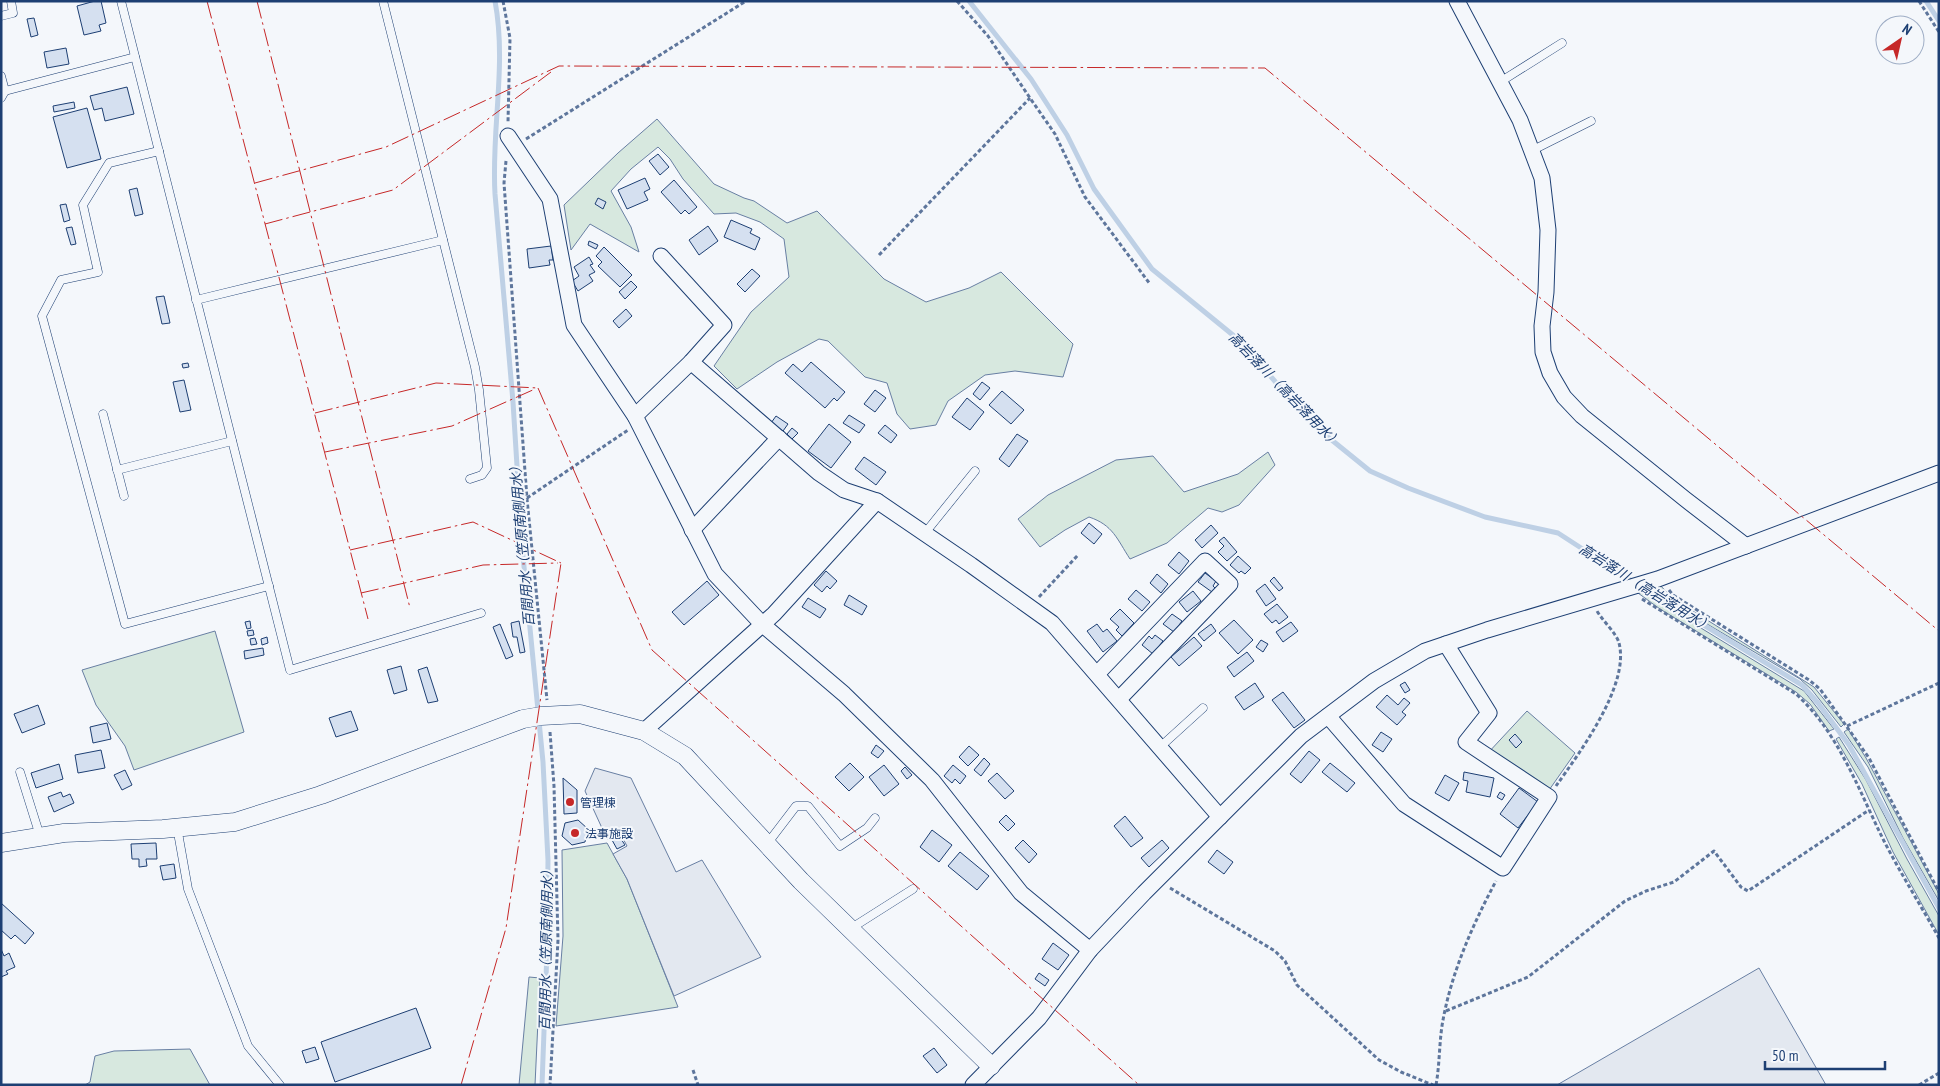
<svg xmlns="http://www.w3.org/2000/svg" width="1940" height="1086" font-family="'PT Sans Narrow','Noto Sans JP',sans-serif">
<rect width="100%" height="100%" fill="#f4f7fb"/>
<g fill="#d7e8df" stroke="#687fa3">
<polygon points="657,119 714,184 744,198 754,201 787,223 817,211 884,279 926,302 969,288 1001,272 1073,344 1063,377 1015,371 985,375 948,401 936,425 910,429 897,414 887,383 865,377 828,341 819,339 777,362 737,389 714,366 751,312 789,277 784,239 760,222 736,213 714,214 683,179 670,159 658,147 631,169 611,191 631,227 639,252 590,224 571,250 564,205 618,153"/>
<path d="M1268,452L1275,465L1239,505L1222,512L1208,508L1167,543L1130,559C1117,539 1113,525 1089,517L1065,530L1040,547L1018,519L1048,495L1116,460L1153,456L1184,492L1238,474Z"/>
<polygon points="1660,585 1672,598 1814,687 1844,724 1841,727 1812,690 1800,679 1648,589"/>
<polygon points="1642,592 1804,691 1834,729 1829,731 1810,704 1796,692 1660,609 1638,593"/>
<polygon points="215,631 244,732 134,770 125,746 96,705 82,670"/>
<polygon points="1527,711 1575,753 1547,793 1487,754"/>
<polygon points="1848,729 1866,758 1939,894 1939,901 1903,838 1868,767 1844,732"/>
<polygon points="1839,737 1866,780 1907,859 1939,916 1939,935 1893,852 1862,784 1836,739"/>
<polygon points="607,843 627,879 678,1007 556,1026 563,936 562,850"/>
<polygon points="529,977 540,978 535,1085 519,1085"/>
<polygon points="190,1049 210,1085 85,1085 90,1082 95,1056 114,1051"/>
</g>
<g fill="#e3e8f0" stroke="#687fa3">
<polygon points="595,768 631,778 676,872 702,860 761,957 674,996 627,879 613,854 627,846 620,833 607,839 585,791"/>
<polygon points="1759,968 1826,1085 1557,1085"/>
</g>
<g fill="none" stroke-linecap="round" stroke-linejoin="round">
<g stroke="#bed0e5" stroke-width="5">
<path d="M495,1C507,65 491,130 495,194L513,402L522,546L543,762L548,860L547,951L542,1085"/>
<polyline points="969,1 1031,79 1067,135 1094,189 1152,269 1239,340 1299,409 1328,437 1370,471 1408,488 1485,517 1558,533 1635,583"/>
<polyline points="1926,1 1939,21"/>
<polyline points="1643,588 1802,685 1818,703 1849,745 1939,908"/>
</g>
</g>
<g fill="#d5e0f0" stroke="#1d3f73">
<polygon points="95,1 101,1 106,23 99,25 101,31 84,35 77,6"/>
<polygon points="34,18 38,35 31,37 27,19"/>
<polygon points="66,48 69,64 47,68 44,52"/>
<polygon points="127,87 134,114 105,121 102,108 94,110 90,96"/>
<polygon points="74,102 75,108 54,112 53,106"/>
<polygon points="87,108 101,159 67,168 53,117"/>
<polygon points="658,154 669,167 660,175 649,161"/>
<polygon points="645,178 650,189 644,192 648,200 627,209 618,190"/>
<polygon points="674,180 697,207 689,214 685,210 681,214 661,192"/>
<polygon points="137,188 143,214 135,216 129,190"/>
<polygon points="598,198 606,202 603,209 595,204"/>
<polygon points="66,204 70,220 64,222 60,205"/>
<polygon points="731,220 752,229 750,233 760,238 755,250 724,237"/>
<polygon points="708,226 718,241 699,255 689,240"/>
<polygon points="72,227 76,244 71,245 66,228"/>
<polygon points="589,241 598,245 596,249 588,245"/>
<polygon points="551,246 553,260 549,260 550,265 529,268 527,249"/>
<polygon points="604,247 632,275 620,287 598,266 602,262 596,256"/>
<polygon points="589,257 593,264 590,265 595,272 589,275 593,281 578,291 572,281 579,276 574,267"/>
<polygon points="752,269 760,276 745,292 737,284"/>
<polygon points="631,281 637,287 625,299 619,292"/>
<polygon points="164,296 170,323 162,324 156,297"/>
<polygon points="626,309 632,316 619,328 613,321"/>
<polygon points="811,362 845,392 837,401 834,398 825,408 785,373 793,364 802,372"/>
<polygon points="188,363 189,367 183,368 182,364"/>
<polygon points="184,380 191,410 180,412 173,382"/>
<polygon points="982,382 990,388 980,400 973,394"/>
<polygon points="875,390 886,398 875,412 864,404"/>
<polygon points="1002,391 1024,410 1011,424 989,405"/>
<polygon points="967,398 984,412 970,430 952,417"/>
<polygon points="849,415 865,425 859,433 843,423"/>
<polygon points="776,416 788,424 783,431 771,423"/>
<polygon points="829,424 851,442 831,468 808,451"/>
<polygon points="885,425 897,435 891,443 878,433"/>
<polygon points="792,428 798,433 792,439 787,434"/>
<polygon points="1017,434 1028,441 1009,467 999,459"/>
<polygon points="864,457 886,472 876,485 855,469"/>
<polygon points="1089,523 1102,534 1094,544 1081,533"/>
<polygon points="1211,525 1218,533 1202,548 1195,540"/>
<polygon points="1224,537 1237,552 1227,561 1218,552 1224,546 1219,541"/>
<polygon points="1179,552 1189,561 1179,574 1168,565"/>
<polygon points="1238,556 1251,568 1245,574 1241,571 1239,573 1230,565"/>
<polygon points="826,571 837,581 830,589 827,586 822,592 814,585"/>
<polygon points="1205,573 1216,581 1213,586 1215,588 1212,592 1198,582"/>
<polygon points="1157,574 1168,584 1161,593 1150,583"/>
<polygon points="1274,577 1283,588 1279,591 1270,581"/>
<polygon points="707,581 719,595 684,625 672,612"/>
<polygon points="1265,584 1276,599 1266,606 1256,591"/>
<polygon points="1136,590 1150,602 1142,611 1128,599"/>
<polygon points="1193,591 1201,601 1187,612 1179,602"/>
<polygon points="849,595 867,606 862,615 844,605"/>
<polygon points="808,598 826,609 820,618 802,607"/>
<polygon points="1277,604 1288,617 1279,624 1276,620 1272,623 1264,614"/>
<polygon points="1120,609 1134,623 1122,636 1116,630 1119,627 1110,619"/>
<polygon points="1172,614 1182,621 1174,632 1163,624"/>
<polygon points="1234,620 1253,640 1238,654 1219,633"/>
<polygon points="250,621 251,628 247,629 245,622"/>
<polygon points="519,621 525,652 520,653 517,637 513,637 511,623"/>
<polygon points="1291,622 1298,631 1283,642 1276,632"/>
<polygon points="500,624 513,656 506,659 493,627"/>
<polygon points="1097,624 1103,632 1107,629 1117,641 1103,652 1087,631"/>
<polygon points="1211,624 1216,631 1204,641 1198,634"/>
<polygon points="253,630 254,635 248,636 247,631"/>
<polygon points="1155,635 1163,641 1153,654 1142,645 1149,636 1152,639"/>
<polygon points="267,637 268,643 262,645 261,639"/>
<polygon points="1194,637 1202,646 1179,666 1171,657"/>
<polygon points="255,638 257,644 251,645 250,639"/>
<polygon points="1261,640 1268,644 1263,652 1256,647"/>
<polygon points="263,648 264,655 245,659 244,651"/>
<polygon points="1247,652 1254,661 1234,677 1227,667"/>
<polygon points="401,666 407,690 394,694 387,670"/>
<polygon points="427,667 438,701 428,703 418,670"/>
<polygon points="1405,682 1410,690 1405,693 1400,685"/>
<polygon points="1255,683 1264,697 1244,710 1235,697"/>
<polygon points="1283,692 1305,720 1294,728 1272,700"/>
<polygon points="1387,695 1398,705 1404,698 1410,703 1402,712 1406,715 1397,725 1376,707"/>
<polygon points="38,705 45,724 22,733 14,714"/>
<polygon points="351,711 358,730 336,737 329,718"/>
<polygon points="107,723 111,739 93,743 90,727"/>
<polygon points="1381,732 1392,739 1383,752 1372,745"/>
<polygon points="1515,734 1522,742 1516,748 1509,740"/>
<polygon points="876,745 884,751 878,758 871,753"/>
<polygon points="969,746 979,755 968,766 959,757"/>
<polygon points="101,750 105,768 78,773 75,755"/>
<polygon points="1309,751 1320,760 1301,783 1290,774"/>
<polygon points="984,758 990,764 981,776 974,770"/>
<polygon points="850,763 864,777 849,791 835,777"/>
<polygon points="1330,763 1355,783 1347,792 1322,772"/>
<polygon points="59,764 63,779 36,788 31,773"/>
<polygon points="884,765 899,784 884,796 869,777"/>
<polygon points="953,765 966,776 960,784 955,779 952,783 944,776"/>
<polygon points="905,767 912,775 907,779 901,771"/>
<polygon points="125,770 132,785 122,790 114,775"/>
<polygon points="1464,772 1494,778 1490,797 1466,792 1468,781 1463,780"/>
<polygon points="997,773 1014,791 1005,799 988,781"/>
<polygon points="1445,775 1459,783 1449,801 1435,793"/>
<polygon points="563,778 577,790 577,813 564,814"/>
<polygon points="1519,788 1538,802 1518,828 1500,814"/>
<polygon points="61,792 63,797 70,794 74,803 54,812 48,797"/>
<polygon points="1500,792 1505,795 1502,800 1497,797"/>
<polygon points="1006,815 1015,824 1008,831 999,822"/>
<polygon points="1125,816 1143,838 1131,847 1114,826"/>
<polygon points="578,820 588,829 585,842 572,845 562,836 565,823"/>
<polygon points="932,830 952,845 939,862 920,847"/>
<polygon points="619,836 625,845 617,849 612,840"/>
<polygon points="1023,840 1037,854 1029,863 1015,848"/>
<polygon points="1162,840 1169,848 1149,867 1141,858"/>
<polygon points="156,843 157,859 146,859 147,866 139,867 139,859 132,859 131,844"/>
<polygon points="1217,850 1233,862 1224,874 1208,862"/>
<polygon points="960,852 989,876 977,890 948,866"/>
<polygon points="174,864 176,878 163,880 160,866"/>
<polygon points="1,903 34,933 25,944 15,935 11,939 1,930"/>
<polygon points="1053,943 1069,955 1058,970 1042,959"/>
<polygon points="1,949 4,956 9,953 15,967 6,971 8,974 1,977"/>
<polygon points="1039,973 1049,980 1045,986 1035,979"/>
<polygon points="416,1008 431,1048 335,1082 321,1042"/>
<polygon points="315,1047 319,1059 306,1063 302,1051"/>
<polygon points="934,1048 947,1065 937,1073 923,1056"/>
</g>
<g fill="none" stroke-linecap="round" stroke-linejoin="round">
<defs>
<g id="service">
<polyline points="121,1 290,670 481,613"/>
<polyline points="383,1 475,367 479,390 487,468 482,475 470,479"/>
<polyline points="1,16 13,13 11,1"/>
<polyline points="1,76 5,91 1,98"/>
<polyline points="1500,82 1562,43"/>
<polyline points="5,91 135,57"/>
<polyline points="159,151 109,163 83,205 98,272 61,280 42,316 125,624 269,586"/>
<polyline points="1531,151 1591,121"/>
<polyline points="196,300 443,240"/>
<polyline points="103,414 124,496"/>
<polyline points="117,470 232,441"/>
<polyline points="925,533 975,471"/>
<polyline points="1159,748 1203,708"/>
<polyline points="20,772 40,836"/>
<polyline points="177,827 188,889 248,1046 280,1085"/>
<polyline points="767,844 796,806 808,806 840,846 867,828 875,818"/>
<polyline points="850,929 913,889"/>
</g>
<g id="minor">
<polyline points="1457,1 1520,120 1542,178 1548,230 1546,292 1542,326 1543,352 1550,373 1564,397 1582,416 1685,499 1746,546"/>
<polyline points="508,136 550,199 574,325 635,416 715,574 763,625 844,694 932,780 1021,893 1090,950"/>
<polyline points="691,362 819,473 844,490 877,501"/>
<polyline points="635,416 691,362 724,325 661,256"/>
<polyline points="692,530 779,438"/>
<polyline points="1097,674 1205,561 1230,584 1119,699"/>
<polyline points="1328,716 1404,804 1503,868 1549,797 1466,742 1489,713 1446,644"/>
<polyline points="644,731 774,614 877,501 971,565 1052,623 1220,817"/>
<polyline points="973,1085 1039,1018 1090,950 1144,893 1301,736 1374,681 1425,651 1487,630 1658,579 1939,473"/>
</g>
<polyline id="tertiary" points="1,843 64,833 163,829 235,822 321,795 523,719 541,716 580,714 644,731 685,756 801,881 991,1066"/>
</defs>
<use href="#service" stroke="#1d3f73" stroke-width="9"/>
<use href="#minor" stroke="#1d3f73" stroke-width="17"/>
<use href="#tertiary" stroke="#1d3f73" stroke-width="19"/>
<g stroke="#5e769c" stroke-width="3" stroke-dasharray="4 2.5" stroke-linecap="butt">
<polyline points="503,1 510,38 508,122"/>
<polyline points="957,1 988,36 1030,98 1055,134 1085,197 1150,284"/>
<polyline points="1919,1 1939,32"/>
<polyline points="526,139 746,1"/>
<polyline points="506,161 504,183 527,499 547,700"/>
<polyline points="879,255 1030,98"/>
<polyline points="527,498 628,430"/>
<polyline points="1669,590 1673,595 1809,680 1820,689 1869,758 1939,892"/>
<polyline points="1039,597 1078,555"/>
<path d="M1642,599L1796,694C1839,733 1859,791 1884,841C1901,874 1921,906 1939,938"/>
<polyline points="1847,726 1939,683"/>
<polyline points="550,732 554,786 558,940 550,1085"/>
<path d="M1556,786C1580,752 1630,685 1619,643C1617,634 1602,620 1597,611"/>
<polyline points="1170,888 1275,951 1285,961 1297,985 1379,1060 1401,1072 1433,1085"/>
<polyline points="1446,1011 1528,977 1625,901 1646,891 1674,882 1714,851 1741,887 1748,891 1869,810"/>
<polyline points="693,1070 698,1085"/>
<path d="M1436,1085C1440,1063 1439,1041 1443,1020C1452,971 1473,924 1496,881"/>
<polyline points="1919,1085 1939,1073"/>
</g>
<use href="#service" stroke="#f4f7fb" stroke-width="8"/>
<use href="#minor" stroke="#f4f7fb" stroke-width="15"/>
<use href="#tertiary" stroke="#f4f7fb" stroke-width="18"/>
<g stroke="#c62828" stroke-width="1" stroke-dasharray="18 4 2.5 4" stroke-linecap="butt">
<polyline points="207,1 368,619"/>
<polyline points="257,1 410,608"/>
<polyline points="255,183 386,147 559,66 1265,68 1939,631"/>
<polyline points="265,224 393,190 551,72"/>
<polyline points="538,388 652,650 1139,1085"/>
<polyline points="315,413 436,383 538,388"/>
<polyline points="325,452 452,426 535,389"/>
<polyline points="350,550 473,522 561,563"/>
<polyline points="361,593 483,565 558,563"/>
<polyline points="461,1085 506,928 561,563"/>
</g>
</g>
<g fill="#c62828" stroke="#f4f7fb" stroke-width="2">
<circle cx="570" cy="802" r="5"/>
<circle cx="575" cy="833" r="5"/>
</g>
<g text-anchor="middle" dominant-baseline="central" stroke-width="4" stroke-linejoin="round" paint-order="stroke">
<g font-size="12" fill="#1d3f73" stroke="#f4f7fb" text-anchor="start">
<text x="580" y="802">管理棟</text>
<text x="585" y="833">法事施設</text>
</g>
<g font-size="14" font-style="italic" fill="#1d3f73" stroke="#f4f7fb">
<text transform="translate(1285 390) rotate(46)">高岩落川（高岩落用水）</text>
<text transform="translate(522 543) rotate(-95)">百間用水（笠原南側用水）</text>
<text transform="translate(1646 588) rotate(32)">高岩落川（高岩落用水）</text>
<text transform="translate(546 947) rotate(-89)">百間用水（笠原南側用水）</text>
</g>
</g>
<rect width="1940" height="1086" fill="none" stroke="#1d3f73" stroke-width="5"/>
<g transform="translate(1900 40) rotate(34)"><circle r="24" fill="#f4f7fb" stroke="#9eadc5"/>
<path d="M0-4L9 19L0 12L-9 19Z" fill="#c62828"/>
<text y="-8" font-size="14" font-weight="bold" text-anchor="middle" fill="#1d3f73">N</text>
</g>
<path d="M1765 1061v8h120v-8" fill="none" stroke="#1d3f73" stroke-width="2.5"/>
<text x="1772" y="1061" font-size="15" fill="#1d3f73" stroke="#f4f7fb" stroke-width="4" paint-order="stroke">50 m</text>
</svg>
